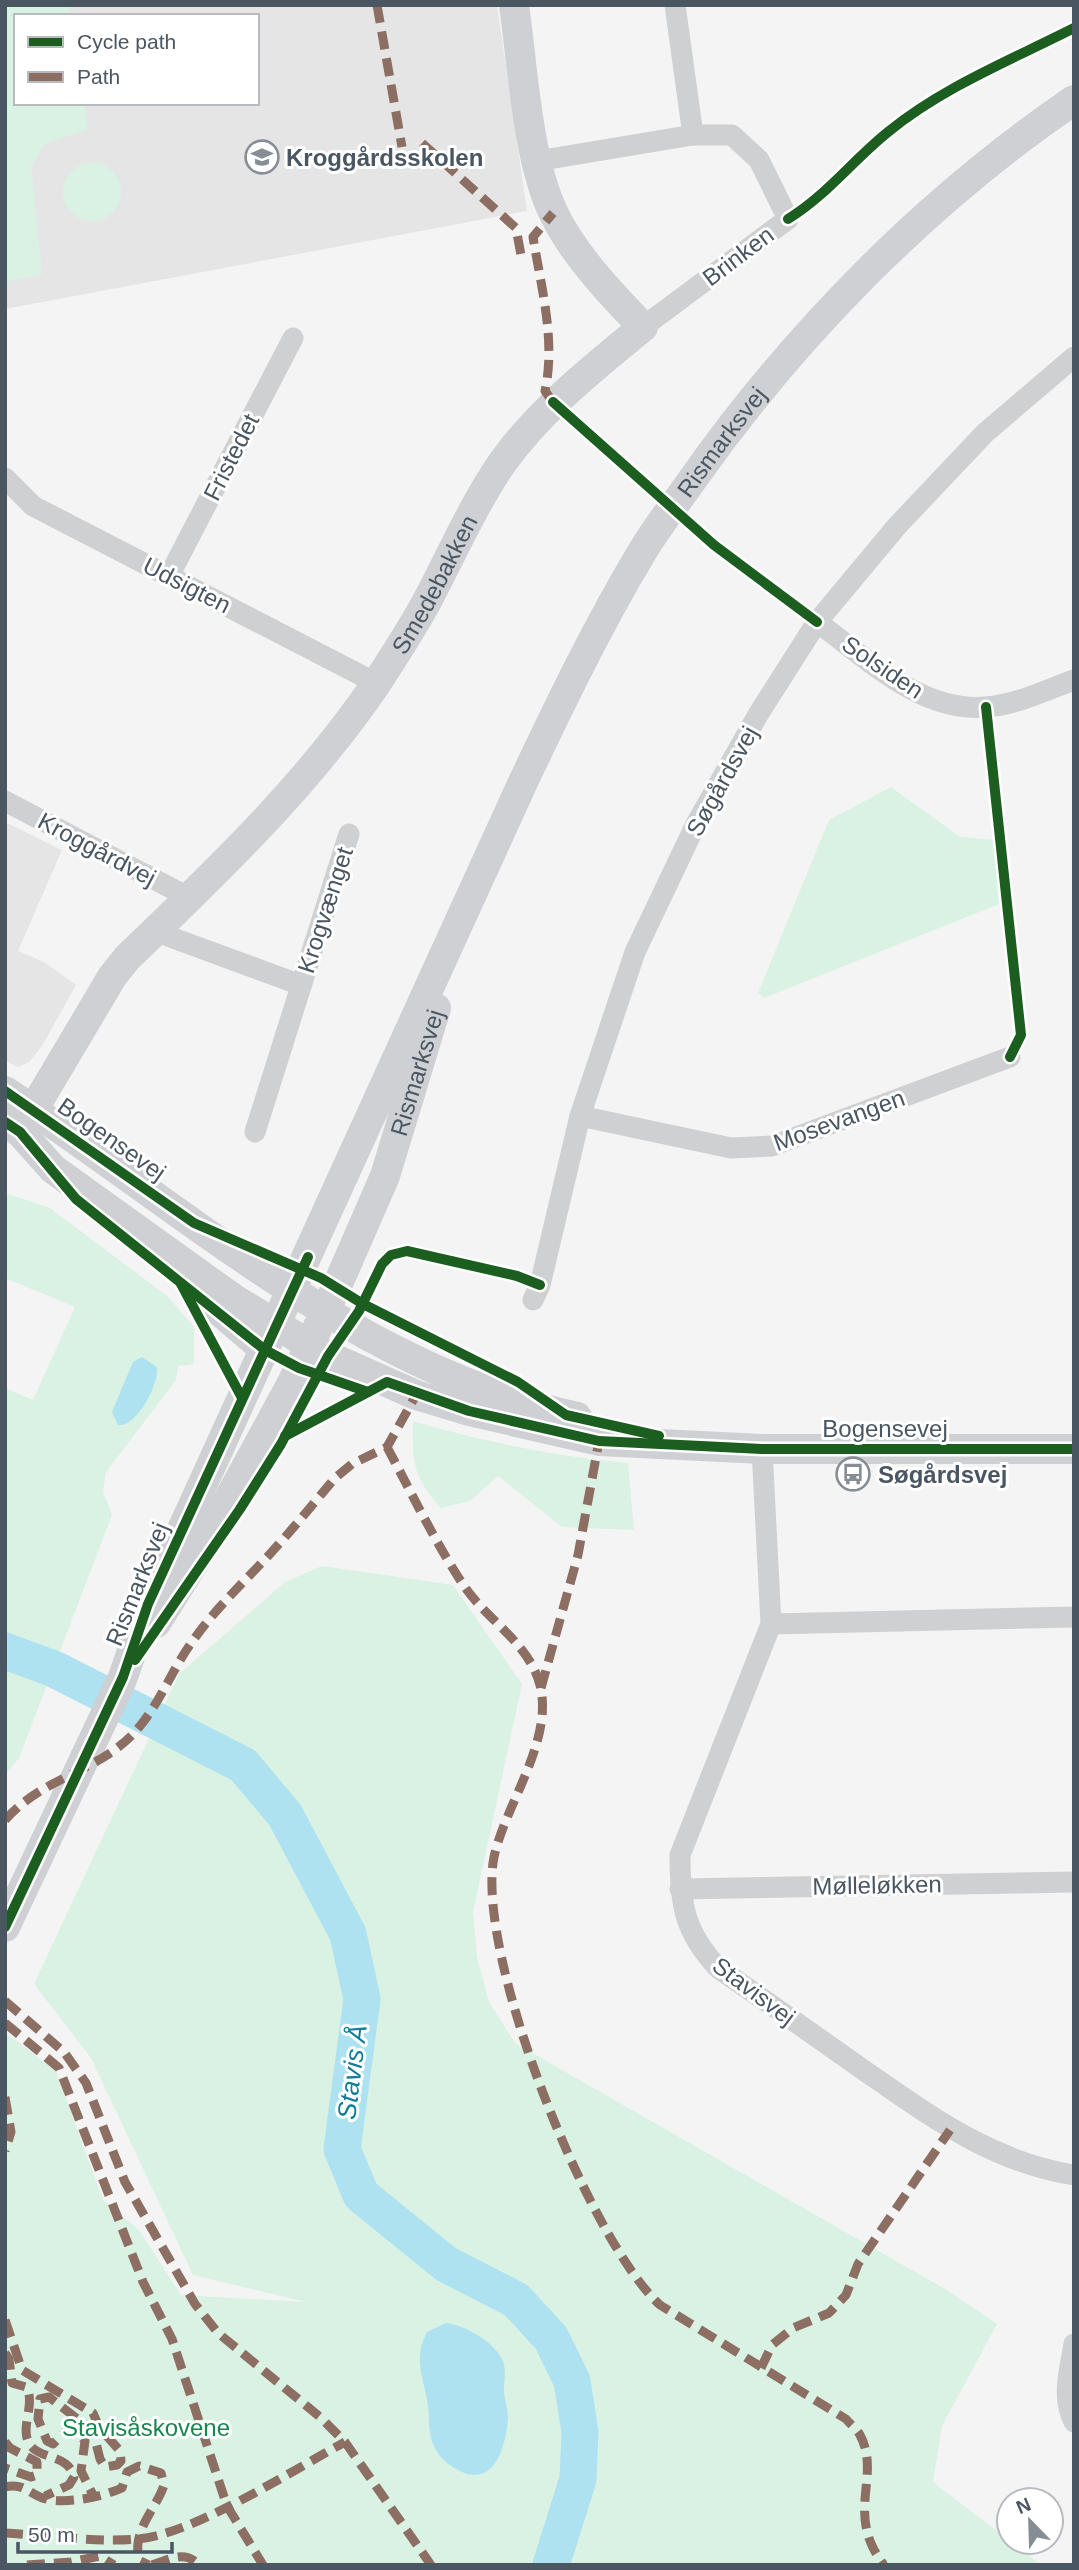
<svg xmlns="http://www.w3.org/2000/svg" width="1079" height="2570" font-family="Arial,sans-serif">
<rect width="100%" height="100%" fill="#f4f4f4"/>
<g fill="#e6e5e6" fill-rule="evenodd">
<path d="M5,5H497L527,211L5,309ZM16,16H257V103H16Z"/>
<polygon points="5,822 62,850 18,951 44,962 76,985 42,1046 29,1062 18,1067 5,1061"/>
</g>
<g fill="#d9f2e3">
<polygon points="5,5 69,5 71,16 16,16 16,103 84,103 88,129 46,143 31,166 42,274 5,282"/>
<circle cx="92" cy="192" r="29"/>
<polygon points="891,787 960,837 995,840 1002,903 764,998 758,993 829,820"/>
<polygon points="5,1193 50,1208 167,1296 194,1327 194,1364 178,1366 176,1380 106,1472 103,1492 112,1515 19,1758 5,1775 5,1388 33,1400 75,1307 5,1278"/>
<path d="M413,1421C484,1442 555,1456 628,1463L634,1530L562,1527L498,1476L470,1501L441,1508C413,1477 412,1462 413,1421Z"/>
<polygon points="322,1566 453,1585 522,1684 473,1912 477,1957 489,2002 515,2043 945,2289 997,2324 942,2426 933,2482 1041,2565 5,2565 5,2032 56,2071 103,2200 139,2230 181,2295 306,2302 193,2275 91,2058 34,1984 179,1674 285,1582"/>
</g>
<g fill="#aee2f0">
<path d="M142,1357L157,1367C160,1383 136,1428 118,1425L112,1412L133,1362Z"/>
<path d="M446,2323C464,2325 493,2341 502,2359C507,2370 504,2380 504,2391C504,2399 508,2408 508,2417C506,2451 491,2495 450,2465C434,2454 429,2437 429,2419C429,2385 410,2364 427,2332Z"/>
</g>
<g fill="none" stroke-linecap="round" stroke-linejoin="round">
<polyline stroke="#aee2f0" stroke-width="37" points="5,1651 54,1669 243,1765 285,1815 348,1934 362,1999 342,2149 361,2195 446,2264 516,2300 551,2338 572,2381 580,2432 578,2479 551,2565"/>
<g stroke="#ced0d2" stroke-width="21">
<polyline points="675,5 693,135"/>
<polyline points="537,161 693,135 732,135 759,160 788,219 643,327"/>
<polyline points="5,478 33,506 376,683"/>
<polyline points="169,576 293,338"/>
<path d="M817,622C867,658 920,713 986,707C1016,705 1046,690 1074,680"/>
<polyline points="5,801 188,897"/>
<polyline points="154,931 301,985"/>
<polyline points="580,1116 731,1148 772,1146 1010,1057"/>
<polyline points="255,1132 349,834"/>
<polyline points="533,1300 540,1285 580,1116 635,952 696,824 759,713 817,622 897,526 985,433 1074,357"/>
<path d="M762,1449L771,1624L680,1855C680,1905 684,1931 718,1968C766,2001 814,2035 862,2069C929,2115 991,2162 1074,2175"/>
<polyline points="771,1624 1074,1617"/>
<polyline points="680,1889 1074,1882"/>
<path d="M1074,2344C1070,2370 1061,2397 1074,2422"/>
</g>
<g stroke="#ced0d4" stroke-width="30">
<path d="M5,1091C187,1211 358,1369 577,1417"/>
<polyline points="5,1122 20,1132 53,1169 234,1299 328,1356 416,1395 469,1411 599,1441 762,1449 1074,1449"/>
<path id="s1" d="M20,1132L112,977L127,958C216,872 306,787 376,684C393,658 411,630 426,603C451,556 472,507 502,463C541,409 592,369 643,327C611,294 574,255 554,214C527,159 523,67 514,5"/>
<polyline points="209,1302 265,1350"/>
<path id="s2" d="M156,1623L195,1561L292,1383L341,1277L385,1176L436,1008"/>
<path id="s3" d="M5,1927L123,1677L148,1604L523,782C560,704 597,627 642,552C656,528 674,506 690,483C794,335 925,202 1074,100"/>
</g>
<g stroke="#8d6e63" stroke-width="9" stroke-dasharray="18 9" stroke-linecap="butt">
<polyline points="377,5 402,147"/>
<polyline points="422,143 516,228 521,255"/>
<path d="M553,402L545,391C556,340 541,287 533,237L553,213"/>
<path d="M387,1447C412,1494 435,1542 464,1586C488,1621 529,1643 540,1685C554,1741 505,1805 494,1857C475,1954 588,2239 660,2305L846,2419C850,2424 857,2429 860,2435C882,2476 844,2514 884,2565"/>
<polyline points="541,1688 578,1555 599,1441"/>
<path d="M5,1820C44,1776 97,1773 135,1732C160,1704 171,1671 192,1642C214,1610 243,1583 269,1555C292,1530 313,1504 335,1478L352,1464L387,1447L416,1395"/>
<polyline points="5,2001 64,2052 86,2083 125,2182 195,2304 218,2333 320,2417 345,2442 431,2565"/>
<polyline points="5,2023 59,2068 143,2282 172,2339 227,2506 263,2565"/>
<polyline points="5,2097 11,2132 5,2151"/>
<polyline points="5,2320 22,2370 93,2413 99,2427 120,2451 121,2461 117,2465 105,2467 100,2459 93,2431 49,2397 40,2399 38,2419 47,2441 53,2444 67,2430 74,2428 85,2441 81,2471 93,2495"/>
<path d="M5,2353L9,2359L12,2383L26,2387C36,2402 21,2425 28,2441C36,2461 68,2452 74,2477L69,2485L45,2496"/>
<polyline points="761,2368 772,2345 793,2328 829,2313 846,2295 858,2264 950,2130"/>
<polyline points="5,2442 10,2448 37,2462 37,2475 31,2477 5,2468"/>
<path d="M5,2487C24,2482 30,2495 46,2499C67,2504 102,2497 122,2488L127,2472L139,2466L161,2473L164,2485C156,2510 130,2532 140,2561L149,2565"/>
<path d="M5,2533C45,2535 101,2543 138,2539C194,2534 293,2470 345,2442"/>
<polyline points="27,2565 71,2562 100,2556 114,2565"/>
<path d="M152,2565C170,2559 185,2550 199,2565"/>
</g>
<defs>
<g id="cycleway">
<path d="M788,219C826,196 853,160 888,132C943,87 1011,60 1074,28"/>
<polyline points="553,402 714,545 817,622"/>
<polyline points="986,707 1021,1035 1010,1057"/>
<polyline points="5,1091 194,1223 321,1278 363,1304 518,1382 566,1415 659,1436"/>
<polyline points="5,1122 20,1132 76,1199 265,1350 299,1368 368,1392"/>
<polyline points="181,1284 242,1398"/>
<polyline points="285,1436 387,1382 469,1411 599,1441 762,1449 1074,1449"/>
<polyline points="135,1660 240,1509 281,1444 328,1356 359,1311 382,1264 391,1255 407,1251 517,1276 540,1285"/>
<polyline points="5,1927 123,1677 148,1604 308,1257"/>
</g>
</defs>
<use href="#cycleway" stroke="#fff" stroke-width="15"/>
<use href="#cycleway" stroke="#1b5e20" stroke-width="10"/>
</g>
<defs>
<symbol id="school-ring" viewBox="-11 -11 22 22"><circle r="9.5" fill="#fff" stroke="#868d94" stroke-width="1.5"/><path d="M0-5L7-2L0 1L-7-2ZM-4 1L0 2.5L4 1V4Q0 6-4 4Z" fill="#868d94"/></symbol>
<symbol id="bus-ring" viewBox="-11 -11 22 22"><circle r="9.5" fill="#fff" stroke="#868d94" stroke-width="1.5"/><path d="M-5-6H5V4H4V6H2V4H-2V6H-4V4H-5ZM-3.5-4V0h7V-4ZM-3.5 1.2v1.5H-2V1.2ZM2 1.2v1.5H3.5V1.2Z" fill="#868d94"/></symbol>
</defs>
<g fill-rule="evenodd">
<use href="#school-ring" x="243" y="138" width="38" height="38"/>
<use href="#bus-ring" x="834" y="1455" width="38" height="38"/>
</g>
<g text-anchor="middle" dominant-baseline="central" stroke-width="6" stroke-linejoin="round" paint-order="stroke">
<g font-size="24" font-weight="bold" fill="#4a5661" stroke="#fff" text-anchor="start">
<text x="286" y="157">Kroggårdsskolen</text>
<text x="878" y="1474">Søgårdsvej</text>
</g>
<g font-size="24" fill="#4a5661" stroke="#fff">
<text transform="translate(738 256) rotate(-37)">Brinken</text>
<text stroke="none"><textPath href="#s3" startOffset="1652">Rismarksvej</textPath></text>
<text transform="translate(231 457) rotate(-63)">Fristedet</text>
<text stroke="none"><textPath href="#s1" startOffset="691">Smedebakken</textPath></text>
<text transform="translate(187 585) rotate(27)">Udsigten</text>
<text transform="translate(883 667) rotate(34)">Solsiden</text>
<text transform="translate(722 781) rotate(-61)">Søgårdsvej</text>
<text transform="translate(97 849) rotate(28)">Kroggårdvej</text>
<text transform="translate(325 910) rotate(-72)">Krogvænget</text>
<text stroke="none"><textPath href="#s2" startOffset="611">Rismarksvej</textPath></text>
<text transform="translate(839 1120) rotate(-20)">Mosevangen</text>
<text transform="translate(112 1139) rotate(35)">Bogensevej</text>
<text x="885" y="1428">Bogensevej</text>
<text transform="translate(137 1584) rotate(-68)">Rismarksvej</text>
<text transform="translate(877 1885) rotate(-1)">Mølleløkken</text>
<text transform="translate(754 1991) rotate(37)">Stavisvej</text>
</g>
<g font-size="24" fill="#17864f" stroke="#fff">
<text x="146" y="2427">Stavisåskovene</text>
</g>
<g font-size="26" font-style="italic" fill="#0c7c9b" stroke="#fff">
<text transform="translate(352 2072) rotate(-83)">Stavis Å</text>
</g>
</g>
<rect width="1079" height="2570" fill="none" stroke="#4a5661" stroke-width="14"/>
<rect x="14" y="14" width="245" height="91" fill="#ffffff" stroke="#b7bbc0" stroke-width="2"/>
<rect x="28" y="37" width="35" height="10" fill="#1b5e20" stroke="#b7bbc0" stroke-width="2"/>
<text x="77" y="49" font-size="21" fill="#4a5661">Cycle path</text>
<rect x="28" y="72" width="35" height="10" fill="#8d6e63" stroke="#b7bbc0" stroke-width="2"/>
<text x="77" y="84" font-size="21" fill="#4a5661">Path</text>
<g transform="translate(1030 2521) rotate(337)"><circle r="33" fill="#ffffff" stroke="#b7bbc0" stroke-width="2"/>
<path d="M0-5L12 26L0 18L-12 26Z" fill="#868d94"/>
<text y="-10" font-size="19" font-weight="bold" text-anchor="middle" fill="#4a5661">N</text>
</g>
<path d="M18 2542v10h154v-10" fill="none" stroke="#4a5661" stroke-width="3.5"/>
<text x="28" y="2542" font-size="21" fill="#4a5661" stroke="#ffffff" stroke-width="5" paint-order="stroke">50 m</text>
</svg>
